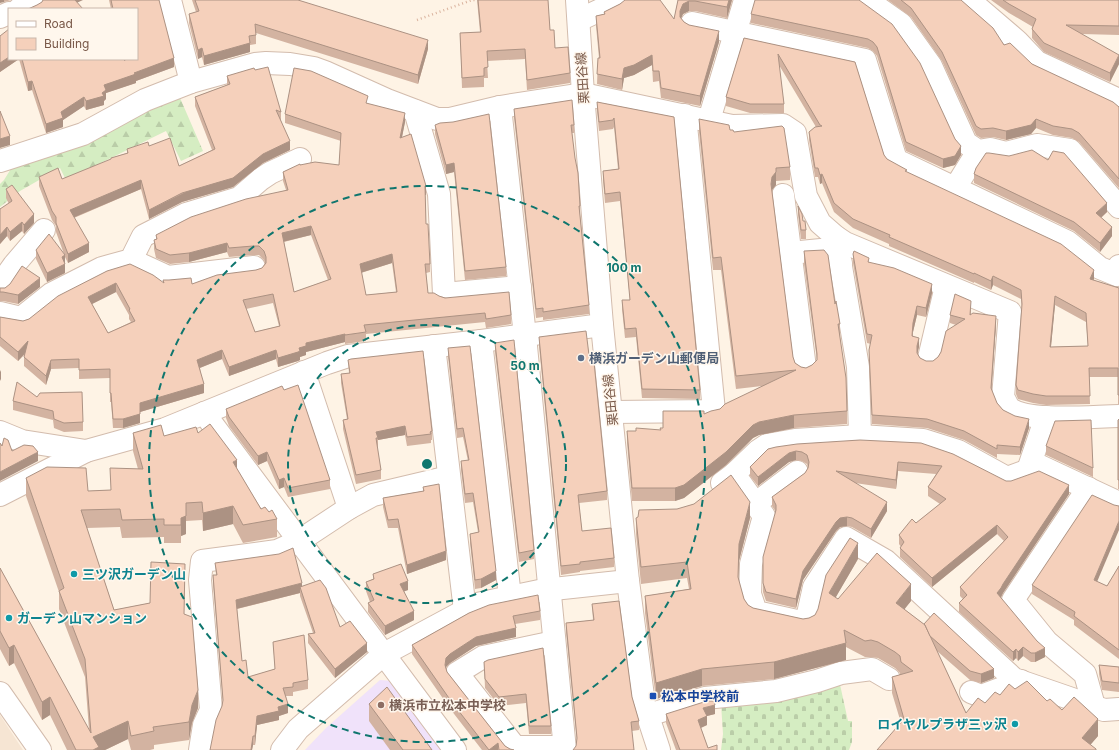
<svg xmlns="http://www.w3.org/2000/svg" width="1119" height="750" font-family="Inter,'Noto Sans JP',sans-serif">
<defs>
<pattern id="forest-firs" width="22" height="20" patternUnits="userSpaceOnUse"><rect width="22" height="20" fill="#d5edc2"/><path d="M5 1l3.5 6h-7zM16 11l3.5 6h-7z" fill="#bacda8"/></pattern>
<pattern id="cemetery-stones" width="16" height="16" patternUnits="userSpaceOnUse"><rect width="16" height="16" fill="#d5edc2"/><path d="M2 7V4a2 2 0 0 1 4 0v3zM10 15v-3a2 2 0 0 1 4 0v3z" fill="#bacda8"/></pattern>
</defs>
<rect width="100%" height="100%" fill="#fef3e5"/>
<polygon fill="#f6e5d3" points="0,715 23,750 0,750"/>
<polygon fill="#f0e2fa" points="380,680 393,681 442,750 305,750 326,728"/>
<polygon fill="url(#forest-firs)" points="177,91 203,151 181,161 166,131 66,180 60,168 20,191 0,207 0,184 4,180 17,159"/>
<polygon fill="url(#cemetery-stones)" points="839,680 848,721 852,721 852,742 849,750 721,750 723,734 721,704 736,702 740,706 777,699"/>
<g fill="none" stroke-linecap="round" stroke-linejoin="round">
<defs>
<g id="minor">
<polyline points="170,0 191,82"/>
<polyline points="577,0 583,94 602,325 628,581 644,704 659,750"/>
<polyline points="867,0 901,24 931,66 966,143 978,151 990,149 1006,153 1037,145 1070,150 1119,207"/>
<polyline points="969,0 1017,41 1037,62 1119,100"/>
<polyline points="19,9 32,3"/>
<polyline points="0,17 9,13"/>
<polyline points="579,20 615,3 618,0"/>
<polyline points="692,23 865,60 896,160 1068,242 1100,268 1117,275 1119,266"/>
<polyline points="500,107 525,336 565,750"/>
<polyline points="415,111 439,194 444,294 520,287"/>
<polyline points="709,120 745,0"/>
<path d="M0,161L83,134L145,100L191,82L255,64L266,63L290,64L314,68L325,72L387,100L437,119H450L500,107L583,94L732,126L783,125L795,133L806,196L820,223L836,237L845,243L1010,312L1003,397C1005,400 1007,405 1009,408C1028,423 1094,416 1119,416"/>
<polyline points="955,188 978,151"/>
<polyline points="783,195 805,368"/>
<polyline points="836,237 858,367 860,436"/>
<polyline points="790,253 821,250 830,251 841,263"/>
<polyline points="131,260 168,277 254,267"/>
<polyline points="0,285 14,265 44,230"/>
<polyline points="0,313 21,318 51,294 102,268 131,260 143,236 186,214 239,198 261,179 270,173 300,159"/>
<polyline points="481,341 510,597"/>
<polyline points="434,346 465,611"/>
<polyline points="929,358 946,286"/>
<polyline points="304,372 349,508"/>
<polyline points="611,412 714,411 685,115"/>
<polyline points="204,413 455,750"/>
<polyline points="0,432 22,441 86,451 165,429 327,363 348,356 481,341 602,325"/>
<polyline points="1028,470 1046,417"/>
<polyline points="734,474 764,516 751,564 750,594 756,612 806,623 814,587 846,538 886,561 1014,679 1104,710 1119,709"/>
<polyline points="722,483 734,474 758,451 767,445 795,440 860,436 923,440 958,451 1007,478 1040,466 1119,503"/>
<polyline points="1088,488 1013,600 1047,642 1085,674 1094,706"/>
<polyline points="0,495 86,451"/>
<polyline points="755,504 797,472"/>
<polyline points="554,642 483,657 457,673 515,747 565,747"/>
<polyline points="971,692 981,696 1021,681"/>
<polyline points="0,693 40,750"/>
<polyline points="648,715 705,698 776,691 817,681 841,673 872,669 889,679"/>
<polyline points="200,750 204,725 211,710 200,580 202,561 277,551 299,541 349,508 373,495 449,477"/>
<polyline points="282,750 298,729 384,654 477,604 544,590 628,581"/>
</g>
</defs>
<use href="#minor" stroke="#d3bcad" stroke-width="24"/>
<polyline stroke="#dab39e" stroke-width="2.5" stroke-dasharray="1 3" stroke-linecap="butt" points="417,20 472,0 477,0"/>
<use href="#minor" stroke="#fff" stroke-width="22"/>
</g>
<g fill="#d3b3a1" fill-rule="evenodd">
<polygon points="0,0 11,0 4,2"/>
<polygon points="109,0 159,0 174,67 136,81 136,83 106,93 106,99 104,101 104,105 86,110 84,106 63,120 63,127 46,133 32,90 28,91 19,59 0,72 0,36 9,59 137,59 137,9 111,9"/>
<polygon points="192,0 300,0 300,1 428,49 418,84 256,33 256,44 250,45 250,52 204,65 202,57 198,59 189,23 189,14 196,12"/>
<polygon points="477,0 548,0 550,30 555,48 570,73 570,83 527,90 525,59 487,61 488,78 484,78 484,87 462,88 460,33 480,32"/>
<polygon points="678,0 732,0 727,18 695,11 689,11 683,14 681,18 684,22 719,42 700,106 661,98 659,81 653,82 652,65 634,75 624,78 622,90 597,84 598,58 599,58 596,26 596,16 604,14 604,12 620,4 674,19"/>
<polygon points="859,0 961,155 955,165 943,168 906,151 877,56 873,51 868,48 751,23 751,14"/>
<polygon points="888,0 961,0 1004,45 1032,64 1119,107 1119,188 1079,142 1072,138 1053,135 1036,128 1031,134 1006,140 993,137 981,138 976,135 942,61 911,17"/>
<polygon points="991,0 1119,0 1119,35 1082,34 1119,64 1110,82 1044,52 1032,38 1032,29 1033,27 1009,13"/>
<path d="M744,38L855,62L884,155L887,159L907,172L1094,279L1093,280L1119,288V404H1118V377H1089L1090,404L1046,405L1033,403L1018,399L1016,394V385L1022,309L1021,299L993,285L991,290L974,282V283L889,246V244L853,228L834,212L822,183L820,184L818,177H815L809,140V132L816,127L779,65L784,104V113H750L726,106V97ZM1055,305L1086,322L1088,346L1051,347Z"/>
<polygon points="255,70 281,112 281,121 290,150 263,163 233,187 182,202 149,219 141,189 74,218 89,252 68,263 65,257 65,273 47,282 36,259 36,250 64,254 56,232 56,226 52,220 39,186 39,177 62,179 111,160 111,158 127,153 127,149 149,146 179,166 212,150 195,106 195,97 227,85 227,76"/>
<polygon points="597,102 674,117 700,390 700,399 642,398 636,337 625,338 622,309 622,300 630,300 620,201 605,203 603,180 603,171 618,169 614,127 613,129 599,131 597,111"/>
<path d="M368,104L405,122L402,137L426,195H425L426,224L430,264V272L426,273L428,293L511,315V324L486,328L485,322L366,334V341L345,344V342L306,352V355L300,357V360L298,361L278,367L276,359L229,376L222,359L200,368L204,393L140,412V423L123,428H113L111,402H110V378L79,379V368L51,369L46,385L24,366V357L25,354L18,361L0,346V317L23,321L29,319L107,271L163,282V280L192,284L256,270L262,268L265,263L264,260L259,255H253L229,257L227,252L189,262L170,264L156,258L154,249V240L156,239V235L286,190L283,181V172L300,165H339L341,141L285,123V114ZM311,235L328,280L294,292L284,242ZM392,263L396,292L366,295L361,273ZM116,292L129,315V319L131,322L108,333L92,304ZM273,303L279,326L255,332L246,309Z"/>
<polygon points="514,109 574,125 574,133 572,133 580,206 580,214 589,305 589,314 543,320 543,317 536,318 514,118"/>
<polygon points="699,119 734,132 790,167 790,180 776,181 776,185 772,190 793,357 795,363 801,367 806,368 812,365 817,360 804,264 804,251 835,304 840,324 840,337 847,411 847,424 794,428 759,435 753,438 726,465 684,498 675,501 632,501 627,443 627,431 636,431 661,430 663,428 720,409 762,386 736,389 721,270 713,270 699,132"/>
<polygon points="435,125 506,267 506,276 465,280 454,172 446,174 435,134"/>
<polygon points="974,174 1107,212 1101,218 1112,236 1100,252 1074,231 974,183"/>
<polygon points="6,189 34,223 24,234 22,231 10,241 7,236 0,244 0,209 9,204 6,198"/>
<polygon points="798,206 806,230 806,239 801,239 798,215"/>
<polygon points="853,254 932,293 926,317 917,315 913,332 913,336 919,347 917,353 920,358 926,361 933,361 938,357 956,325 950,323 950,315 971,309 971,315 996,325 991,389 997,403 1003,410 1029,428 1020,455 997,454 997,458 964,440 927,428 872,424 869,359 869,350 871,344 867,343 853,263"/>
<polygon points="40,287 18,304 3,301 0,301 0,288"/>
<polygon points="539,337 590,363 607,491 607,500 579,503 582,531 614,558 614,567 580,571 580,572 561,575 539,346"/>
<polygon points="495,343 534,550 534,559 519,562 495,352"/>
<polygon points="448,348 496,580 481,588 475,589 470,543 470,534 478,532 473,502 465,503 461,470 461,461 468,461 463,437 457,438 448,357"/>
<polygon points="348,360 432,431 432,440 431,440 431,443 407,446 405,435 378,440 378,447 377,447 381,470 381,479 356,484 343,429 343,420 347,419 341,383 341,374 349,373"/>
<polygon points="284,390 330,480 330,489 288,497 284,487 279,489 267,461 258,465 229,426 226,418 226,409"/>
<polygon points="37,397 83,422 83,431 64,432 54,428 53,420 13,410 13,401"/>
<polygon points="1119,419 1119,489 1118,489 1118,420"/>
<polygon points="133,433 164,436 198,433 237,469 261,509 269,512 277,519 277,537 243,543 233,524 203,531 202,520 186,521 186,534 181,536 181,543 164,543 164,537 122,538 120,527 87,528 114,610 150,603 185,582 184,614 198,708 192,723 189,740 154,745 154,749 150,750 131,750 128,739 105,750 67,750 50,715 42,720 14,663 9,666 0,649 0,568 89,730 85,677 59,609 59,592 26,496 26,478 88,491 111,490 138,469 133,451"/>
<polygon points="860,440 1006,481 1069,494 1003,593 1001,598 1045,657 1035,662 1031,662 1023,656 1018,661 1016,658 1013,661 959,612 959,603 963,599 960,596 960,587 1004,541 997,534 932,587 900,557 900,548 901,547 899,544 899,535 916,523 940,504 928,496 928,487 936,474 898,471 896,489 855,483 887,511 871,538 852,527 847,526 840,527 836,531 803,580 796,608 766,601 763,592 763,583 776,512 772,506 772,497 805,473 808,468 807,464 802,461 796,460 789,462 758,486 750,476 750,467 768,449"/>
<polygon points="1046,446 1093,468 1093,477 1046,455"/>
<polygon points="423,487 446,560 407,574 398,528 388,528 383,507 383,498 423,491"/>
<polygon points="636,518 750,518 739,561 738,579 744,599 748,605 753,608 803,619 809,618 815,615 858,559 835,598 838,599 911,601 904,609 994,678 981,683 970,680 937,651 966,713 1000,695 1015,689 1047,701 1062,710 1098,736 1090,745 901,723 892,693 892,677 900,675 900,673 895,668 878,658 871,657 865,657 846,647 846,660 774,679 702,686 656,699 645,613 645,596 689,589 687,578 641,584 636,534"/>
<polygon points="215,563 302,586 340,627 367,652 335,678 308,643 308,634 313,633 300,596 300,593 237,609 242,661 248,677 275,669 273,642 308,680 308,689 293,692 293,696 286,696 288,713 279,716 279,720 257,725 255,745 253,745 252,750 210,750 223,703 213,584 213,575 216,575"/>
<polygon points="1119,566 1119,659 1074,625 1074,620 1032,594 1032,585 1098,582 1107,586"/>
<polygon points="373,574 408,590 404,591 414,620 385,635 368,612 368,603 370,602 366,591 366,582 373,579"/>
<polygon points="592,604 632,697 639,721 639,730 632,731 576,746 577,742 566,632 566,623 593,620"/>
<polygon points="540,611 540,620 515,624 516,637 476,646 450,663 446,667 447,672 505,746 510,749 514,750 482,750 451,710 412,654 412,645 469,613"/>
<polygon points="543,648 551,726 551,734 529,734 526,703 499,706 485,688 484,662"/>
<polygon points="1099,665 1119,667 1119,692 1102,690 1099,674"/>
<polygon points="369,704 432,750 390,750 369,721"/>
<polygon points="666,714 715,714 707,716 707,725 701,728 708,748 717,750 676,750 666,723"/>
</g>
<g fill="#ac9283">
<polygon points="0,0 4,0 4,2 0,3"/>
<polygon points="72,0 83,0 72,5"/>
<polygon points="729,0 732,0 727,18 727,7"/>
<polygon points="689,1 689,11 683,14 680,21 680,11 683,4"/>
<polygon points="719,31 719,42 700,106 700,96"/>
<polygon points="428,40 428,49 418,84 418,75"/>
<polygon points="250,43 250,52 204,65 204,56"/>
<polygon points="202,48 202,57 198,59 198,50"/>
<polygon points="652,55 652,65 634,75 624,78 622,90 622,79 624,68"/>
<polygon points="1119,55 1119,64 1110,82 1110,73"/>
<polygon points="9,57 9,59 19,59 0,72 0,63"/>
<polygon points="174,58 174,67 136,81 136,83 106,93 106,99 104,101 104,105 86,110 86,101 102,93 104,85 134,73"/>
<polygon points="32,81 32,90 28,91 28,82"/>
<polygon points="84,97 84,106 63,120 63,127 46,133 46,124 61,112"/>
<polygon points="405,113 405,122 400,147 400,138"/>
<polygon points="1036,119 1036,128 1031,134 1006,140 1006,131"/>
<polygon points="10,136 10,145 0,148 0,139"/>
<polygon points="290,141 290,150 263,163 233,187 182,202 149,219 149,210"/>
<polygon points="961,146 961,155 955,165 943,168 943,159"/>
<polygon points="454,163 454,172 446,174 446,165"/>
<polygon points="776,172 776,185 772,190 771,184 772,177"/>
<polygon points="822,174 822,183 820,184 820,175"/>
<polygon points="141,180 141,189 70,219 70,210"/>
<rect x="425" y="186" width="1" height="9"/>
<polygon points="1107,203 1107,212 1096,222 1096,213"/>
<polygon points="34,214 34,223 24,234 24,225"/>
<polygon points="22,222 22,231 10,241 10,232"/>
<polygon points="311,226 311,235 282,242 282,233"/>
<polygon points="7,227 7,236 0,244 0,235"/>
<polygon points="1112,227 1112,236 1100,252 1100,243"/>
<polygon points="89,243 89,252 68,263 68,254"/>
<polygon points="227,243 227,252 189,262 189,253"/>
<polygon points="392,254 392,263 360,273 360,264"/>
<polygon points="65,255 65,273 47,282 47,273 62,257"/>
<polygon points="1094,270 1094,279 1090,288 1090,279"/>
<polygon points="993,276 993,285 991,290 991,281"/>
<polygon points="40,278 40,287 18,304 18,295"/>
<polygon points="116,283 116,292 88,306 88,297"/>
<polygon points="932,284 932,293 926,317 926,308"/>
<polygon points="1055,296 1055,305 1050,356 1050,347"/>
<polygon points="917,306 917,315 913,332 912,345 913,323"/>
<polygon points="996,316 996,325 991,396 991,388"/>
<polygon points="345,334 345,342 306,352 306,355 300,357 300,360 298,361 278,367 278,358 299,348 306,343"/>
<polygon points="919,338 919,347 917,355 917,346"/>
<polygon points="28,341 28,350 18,361 18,352"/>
<polygon points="222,350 222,359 197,369 197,360"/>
<polygon points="276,350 276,359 229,376 229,367"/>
<polygon points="51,360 51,369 46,385 46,376"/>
<polygon points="1,370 1,379 0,381 0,372"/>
<polygon points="204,384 204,393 140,412 140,403"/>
<polygon points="140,414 140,423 123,428 123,419"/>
<polygon points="794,415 794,428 759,435 753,438 726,465 684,498 675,501 675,488 753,425 759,422"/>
<polygon points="1029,419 1029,428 1020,455 1020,447"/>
<polygon points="405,426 405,435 378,440 376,432"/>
<polygon points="796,451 796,460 789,462 758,486 758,477 789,453"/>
<polygon points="38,452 38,461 0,481 0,472"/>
<polygon points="267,452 267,461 258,465 258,456"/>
<polygon points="237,460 237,478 233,462"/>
<polygon points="898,462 898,471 896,489 896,480"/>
<polygon points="284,478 284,487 279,489 279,480"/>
<polygon points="1069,485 1069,494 1003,593 1001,597 997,602 997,593"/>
<polygon points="750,502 750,518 739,561 738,594 739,544"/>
<polygon points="887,502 887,511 871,538 871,529"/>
<polygon points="186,503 186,534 181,536 181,518"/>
<polygon points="233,506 233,524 203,531 203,513"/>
<polygon points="847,517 847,526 840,527 836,531 803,580 796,608 796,599 803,571 836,522 840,518"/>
<polygon points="1119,521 1119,530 1094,589 1094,580"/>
<polygon points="997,525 997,534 932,587 932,578"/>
<polygon points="858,543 858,559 829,609 829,593"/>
<polygon points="446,551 446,560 407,574 407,565"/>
<polygon points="496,571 496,580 481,588 481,579"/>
<polygon points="408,581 408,590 400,593 400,584"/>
<polygon points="302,583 302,592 300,587 300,593 236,609 236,600"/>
<polygon points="911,584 911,601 896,620 896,603"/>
<polygon points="414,611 414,620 385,635 385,626"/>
<polygon points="516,628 516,637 476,646 450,663 446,667 445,674 445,665 446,658 450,654 476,637"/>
<polygon points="367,643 367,652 335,678 335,669"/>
<polygon points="846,643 846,660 774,679 774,662"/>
<polygon points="14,645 14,663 9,666 9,648"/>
<polygon points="1023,647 1023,656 1018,661 1018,652"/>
<polygon points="1045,648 1045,657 1035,662 1035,653"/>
<polygon points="1016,649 1016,658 1013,661 1013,652"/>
<polygon points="702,669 702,686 656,699 656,683"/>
<polygon points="994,669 994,678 981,683 981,674"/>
<polygon points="198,690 198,708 192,723 189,740 189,722 192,705"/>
<polygon points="50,697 50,715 42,720 42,702"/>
<polygon points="288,704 288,713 279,716 279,720 257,725 255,745 255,736 257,716 278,707"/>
<polygon points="715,705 715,714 703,717 703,708"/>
<polygon points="707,716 707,725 698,729 698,720"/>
<polygon points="1098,719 1098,736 1086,750 1082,738"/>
<polygon points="128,721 128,739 105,750 93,750 93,737"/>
<polygon points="253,736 253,745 252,750 251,750"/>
<polygon points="498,743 498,750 489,750"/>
</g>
<g fill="#f5d0bb" stroke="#ac9283" fill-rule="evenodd">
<polygon points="43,0 75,0 83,9 28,9 37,5 42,2"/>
<polygon points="111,0 159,0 174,58 134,73 136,74 104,85 106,90 102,93 104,96 86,101 84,97 61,112 63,118 46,124 32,81 28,82 22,59 123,59 125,61 124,59 137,59 137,9 113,9"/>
<polygon points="195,0 298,0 428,40 418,75 255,24 256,35 249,36 250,43 204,56 202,48 198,50 189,14 199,11"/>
<polygon points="478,0 548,0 550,30 554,30 555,48 568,47 570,73 527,80 525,49 487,51 488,67 484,68 484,76 462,78 460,33 481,32"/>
<polygon points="625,0 660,0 674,19 678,0 729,0 727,7 695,1 689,1 683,4 680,11 680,17 684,22 689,25 719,31 700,96 661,88 659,71 653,71 652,55 634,65 624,68 622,79 597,74 598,58 600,58 596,16 605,14 604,12 620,4"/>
<polygon points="755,0 859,0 892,24 920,63 955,139 961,146 955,156 943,159 906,142 877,47 873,42 868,39 751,14"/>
<polygon points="901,0 961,0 993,28 1004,45 1010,43 1032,64 1113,102 1119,107 1119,179 1079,133 1072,129 1053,126 1036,119 1031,125 1006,131 993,128 981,129 976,126 942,52 911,8"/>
<polygon points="1003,0 1119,0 1119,26 1066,25 1119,55 1110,73 1044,43 1032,29 1036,19 1009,4"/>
<polygon points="9,29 9,57 0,63 0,36"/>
<path d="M744,38L855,62L884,155L887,159L907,170L905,171L1061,244L1094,270L1090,279L1119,288V395H1118V368H1089L1090,396H1046L1033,394L1018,390L1016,385L1022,304L1021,290L993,276L991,281L974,273V274L889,237L890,235L853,219L834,203L822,174L820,175L818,168H815L809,132L815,127L822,126L820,125L778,54L784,104H750L726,97ZM1055,296L1086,313L1088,346L1050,347Z"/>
<polygon points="268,67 281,112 276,110 290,141 263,154 233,178 182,193 149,210 141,180 70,210 89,243 68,254 56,223 56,217 52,211 39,177 58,168 62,179 111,159 111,158 128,153 127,149 148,142 149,146 170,138 179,166 215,149 195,97 230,84 227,76 254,68 255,70"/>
<path d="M294,68L311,71L368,96L366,103L405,113L400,138L411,134L426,186H425L426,224H428L430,264H425L428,293H434L439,296L445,298L509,292L511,315L486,319L485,313L364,325L366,332L345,335V334L306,343V346L299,348L300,351L298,352L278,358L276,350L229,367L222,350L197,360L204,384L140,403V414L123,419H113L111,393H110V369L79,370V359L51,360L46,376L24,357L28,341L18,352L0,337V317L23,321L29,319L58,296L107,271L130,264L153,275L164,283L163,280H169L191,278L192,284L217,275L256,270L262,268L266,263V257L264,251L259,246H253L229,248L227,243L189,253L170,255L156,249L154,240L157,239L156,235L191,217L246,199L288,190L283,172L300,164V165L315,162L339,165L341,133L285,114ZM311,226L331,279L294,292L282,233ZM392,254L397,292L366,295L360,264ZM116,283L130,309L129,310L135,321L108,333L88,297ZM273,294L280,326L255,332L243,300Z"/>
<polygon points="572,100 574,125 571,125 575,158 578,173 580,206 579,206 589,305 543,312 543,308 536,309 514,109"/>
<polygon points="597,102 674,117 700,390 642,389 636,328 625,329 622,300 630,300 620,192 605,194 603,171 619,169 614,118 613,120 599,122"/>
<polygon points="0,111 10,136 0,139"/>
<polygon points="489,114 506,267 465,271 454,163 446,165 435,125 440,123 453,122"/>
<polygon points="699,119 729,125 730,130 733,130 734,132 782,126 784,128 790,167 776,168 776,172 772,177 771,184 793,357 795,363 801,367 806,368 812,365 817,360 817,354 804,251 824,250 828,255 835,304 836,301 840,324 838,324 846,378 847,411 794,415 759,422 753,425 726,452 684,485 675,488 632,488 627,431 636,431 636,428 661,430 660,428 663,428 663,411 704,411 704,414 711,411 720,409 725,404 796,370 736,376 721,257 713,258"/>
<polygon points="1032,150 1048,160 1053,151 1064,153 1107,203 1096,213 1112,227 1100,243 1074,222 974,174 976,168 986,153 989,153 1009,156"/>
<polygon points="12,185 34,214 24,225 22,222 10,232 7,227 0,235 0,209 12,201 6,189"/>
<polygon points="798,206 802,214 803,221 805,221 806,230 801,230"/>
<polygon points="49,234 65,255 62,257 65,264 47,273 36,250"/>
<polygon points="854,251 869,258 868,262 894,268 932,284 926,308 917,306 913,323 912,336 919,338 917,346 917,353 920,358 926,361 933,361 938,357 941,352 946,331 965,319 950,315 955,294 971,301 970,315 973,313 996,316 991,388 997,403 1003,410 1015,416 1029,419 1020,447 997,445 997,449 964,431 927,419 872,415 869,350 872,335 867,334 853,254"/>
<polygon points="22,266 40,278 18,295 3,292 0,292 0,288 5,288 10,284"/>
<polygon points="586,331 590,363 594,362 607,491 578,495 582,531 611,528 614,558 580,562 580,564 561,566 539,337"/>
<polygon points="514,340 534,550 519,553 495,343"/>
<polygon points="470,346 496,571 481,579 475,580 470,534 479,532 473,493 465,494 461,461 469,460 463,428 457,429 448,348"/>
<polygon points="423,351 432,431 430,432 431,434 407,437 405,426 376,432 378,438 376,438 381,470 356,475 343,420 348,419 341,374 350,373 348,360 351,359"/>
<polygon points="17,382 37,397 40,393 82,392 83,422 64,423 54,419 53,411 13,401"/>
<polygon points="298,385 330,480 288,488 284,478 279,480 267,452 258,456 229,417 226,409 282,386 284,390"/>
<polygon points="1119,419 1119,480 1118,480 1118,420"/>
<polygon points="1091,420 1093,468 1046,446 1055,421"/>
<polygon points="210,424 237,460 233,462 261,509 265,507 269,512 272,510 277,519 243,525 233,506 203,513 202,502 186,503 186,516 181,518 181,525 164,525 164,519 122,520 120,509 81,510 114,610 150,603 151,562 185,564 184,614 192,617 198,690 192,705 189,722 153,727 154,731 131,736 128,721 93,737 99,747 93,750 76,750 50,697 42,702 14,645 9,648 0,631 0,568 91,733 85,659 59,591 64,588 26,478 47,467 86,468 88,491 111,490 110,468 143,469 133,433 161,425 164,436 196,427 198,433"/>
<polygon points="4,438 8,440 12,451 24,445 33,446 38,452 0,472 0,443 2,446"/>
<polygon points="860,440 921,443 953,454 1006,481 1011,481 1039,471 1069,485 1003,584 1001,588 997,593 1037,641 1045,648 1035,653 1031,653 1023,647 1018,652 1016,649 1013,652 959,603 967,595 960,587 1008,537 997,525 932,578 900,548 904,542 899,535 912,519 916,523 946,499 928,487 942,466 898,462 896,480 836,471 887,502 871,529 852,518 847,517 840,518 836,522 803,571 796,599 766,592 763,583 763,557 776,510 776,505 772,497 805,473 808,468 809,462 807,455 802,452 796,451 789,453 758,477 750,467 768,449 776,447 797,444"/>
<polygon points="731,475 750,502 739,544 738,577 744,599 748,605 753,608 803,619 809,618 815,615 818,609 826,575 850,538 858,543 829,593 838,599 877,553 879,555 911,584 896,603 925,625 966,713 978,698 985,703 995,692 1000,695 1009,684 1015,689 1027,681 1047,701 1050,699 1062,710 1074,697 1098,719 1082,738 1096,749 1096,750 877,750 904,719 892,677 913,671 901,662 900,656 895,652 878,642 871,640 865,641 844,630 846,643 774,662 702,669 656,683 645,596 691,589 687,562 641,567 636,518 638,517 639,510 677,509 694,504"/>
<polygon points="439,484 446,551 407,565 398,519 388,520 383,498 424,491 423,487"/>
<polygon points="1092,495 1114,505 1119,506 1119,521 1094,580 1107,586 1119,566 1119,650 1074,616 1075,612 1032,585"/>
<polygon points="293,548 302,583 236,600 242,661 246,660 248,677 275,669 273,642 304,635 308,680 293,683 293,687 283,688 288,704 278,707 279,711 257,716 255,736 253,736 251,750 210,750 216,720 222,706 223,700 213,575 217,575 215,563 279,554"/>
<polygon points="401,564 408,581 400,584 414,611 385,626 368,603 374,600 366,582 374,579 373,574"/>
<polygon points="320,580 326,588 340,627 350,621 367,643 335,669 308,634 315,633 300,587"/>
<polygon points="538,595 540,611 513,616 516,628 476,637 450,654 446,658 445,665 447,672 505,746 510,749 514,750 499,750 498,743 489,750 451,701 412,645 469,613 489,605"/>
<polygon points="619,601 632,697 639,721 631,722 634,750 573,750 576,746 577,738 566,623 594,620 592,604"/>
<polygon points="934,613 994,669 981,674 970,671 930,636 925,625 924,624"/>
<polygon points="543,648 551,726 529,726 526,694 499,697 485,679 484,662 488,660"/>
<polygon points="1099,665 1119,667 1119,683 1102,681"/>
<polygon points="387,687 432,750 403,750 369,704"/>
<polygon points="707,701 714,701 715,705 703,708 707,716 698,720 708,748 717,745 717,750 680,750 666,714"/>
</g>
<g fill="none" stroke="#0f766e" stroke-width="2" stroke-dasharray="7 5">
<circle cx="427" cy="464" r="139"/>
<circle cx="427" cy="464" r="278"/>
</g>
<circle fill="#5c6f8a" stroke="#fff7ed" stroke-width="1.5" cx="581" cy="358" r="4"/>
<g fill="#0f9aa8" stroke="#fff7ed" stroke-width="1.5">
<circle cx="74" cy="574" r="4"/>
<circle cx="9" cy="618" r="4"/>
<circle cx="1015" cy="724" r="4"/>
</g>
<rect fill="#1a4fb4" stroke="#fff7ed" stroke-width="1.5" x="649" y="692" width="8" height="8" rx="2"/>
<circle fill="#8d6e63" stroke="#fff7ed" stroke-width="1.5" cx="381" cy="705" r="4"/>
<g text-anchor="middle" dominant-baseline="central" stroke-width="3" stroke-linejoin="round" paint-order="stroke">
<g font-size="13" fill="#795848" stroke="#fff7ed">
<text transform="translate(582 78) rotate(-94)">栗田谷線</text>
<text transform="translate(610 400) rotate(-96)">栗田谷線</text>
</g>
<g font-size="13" font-weight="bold" fill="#4e5e75" stroke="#fff7ed" text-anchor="start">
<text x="589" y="358">横浜ガーデン山郵便局</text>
</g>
<g font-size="13" font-weight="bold" fill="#0d838f" stroke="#fff7ed" text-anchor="start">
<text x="82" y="574">三ツ沢ガーデン山</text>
<text x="17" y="618">ガーデン山マンション</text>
<text x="1007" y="724" text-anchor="end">ロイヤルプラザ三ッ沢</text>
</g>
<g font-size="13" font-weight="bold" fill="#164399" stroke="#fff7ed" text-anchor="start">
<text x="661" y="696">松本中学校前</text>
</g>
<g font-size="13" font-weight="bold" fill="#785e54" stroke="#fff7ed" text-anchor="start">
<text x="389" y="705">横浜市立松本中学校</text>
</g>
</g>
<circle cx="427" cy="464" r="6" fill="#0f766e" stroke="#fff7ed" stroke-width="2"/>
<g font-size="12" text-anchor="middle" font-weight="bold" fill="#0f766e" stroke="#fff7ed" stroke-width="3" stroke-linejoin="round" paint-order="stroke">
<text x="624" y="272">100 m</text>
<text x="525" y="370">50 m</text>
</g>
<rect x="8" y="8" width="130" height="52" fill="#fff7ed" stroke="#c9b7ab"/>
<rect x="16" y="21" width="20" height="6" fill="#ffffff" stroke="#c9b7ab"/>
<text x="44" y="28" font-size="12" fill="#795848">Road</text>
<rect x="16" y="38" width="20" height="12" fill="#f5d0bb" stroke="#c9b7ab"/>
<text x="44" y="48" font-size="12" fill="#795848">Building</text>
</svg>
